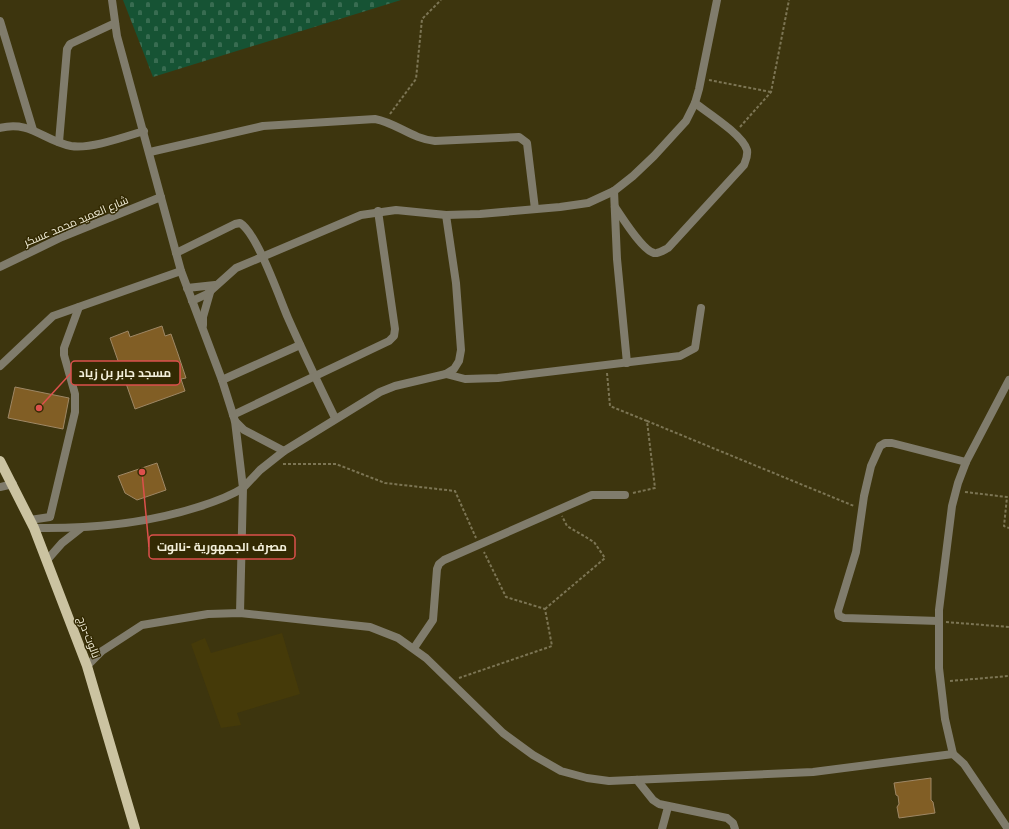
<svg xmlns="http://www.w3.org/2000/svg" width="1009" height="829" font-family="'IBM Plex Sans',Cairo,sans-serif">
<defs>
<pattern id="cemetery-stones" width="16" height="16" patternUnits="userSpaceOnUse"><rect width="16" height="16" fill="#165334"/><path d="M2 7V4a2 2 0 0 1 4 0v3zM10 15v-3a2 2 0 0 1 4 0v3z" fill="#386c51"/></pattern>
</defs>
<rect width="100%" height="100%" fill="#3d350e"/>
<polygon fill="#453a09" points="282,633 300,694 237,713 241,725 221,728 191,644 205,638 211,653"/>
<polygon fill="url(#cemetery-stones)" points="123,0 401,0 153,77"/>
<g fill="#815e25" stroke="#9e8765">
<polygon points="162,326 165,336 171,334 178,354 186,378 181,379 185,391 135,409 110,338 128,331 130,337"/>
<polygon points="15,387 69,398 63,429 8,418"/>
<polygon points="157,463 166,490 137,500 125,493 118,476"/>
<polygon points="931,778 931,800 933,802 935,813 899,818 897,807 899,804 898,796 896,795 894,783"/>
</g>
<g fill="none" stroke-linecap="round" stroke-linejoin="round">
<g stroke="#7c7554" stroke-width="2" stroke-dasharray="3 2" stroke-linecap="butt">
<polyline points="709,80 771,92"/>
<polyline points="390,114 416,79 422,19 441,0"/>
<polyline points="740,127 771,92 789,0"/>
<polyline points="607,373 610,406 647,421"/>
<polyline points="283,464 336,464 385,483 455,491 476,538"/>
<polyline points="965,492 1007,497 1004,526 1009,528"/>
<polyline points="633,493 655,488 647,421 854,506"/>
<polyline points="545,609 605,558 594,542 567,526 562,516"/>
<polyline points="946,622 1009,627"/>
<polyline points="459,678 552,646 545,609 506,597 484,552"/>
<polyline points="950,681 1009,676"/>
</g>
<g stroke="#807c6c" stroke-width="8">
<polyline points="0,21 33,130"/>
<path d="M0,128C30,120 44,141 71,146C91,149 124,137 144,131"/>
<polyline points="59,142 67,49 70,44 115,23"/>
<path d="M150,152L263,126L375,119C397,123 412,139 435,141L519,137L527,143L535,209"/>
<polyline points="614,191 617,259 627,363"/>
<path d="M615,207C622,217 642,250 654,253C659,254 664,250 668,248L744,165C746,160 748,156 747,150C743,135 708,113 695,103"/>
<path d="M176,253L235,224L240,223C257,233 279,297 288,318C303,352 319,385 335,418"/>
<polyline points="0,267 62,237 161,197"/>
<polyline points="187,288 215,285"/>
<polyline points="192,301 207,294 236,268 361,215 396,210 446,215 480,214 560,207 588,203 614,191 633,176 654,156 686,121 695,103 699,89 717,0"/>
<polyline points="0,366 53,316 181,271"/>
<polyline points="446,374 465,379 498,378 680,356 695,348 701,308"/>
<polyline points="222,380 300,345"/>
<polyline points="233,415 389,341 394,336 395,329 378,211"/>
<polyline points="0,487 13,484"/>
<polyline points="30,520 50,517 75,412 75,394 64,355 64,348 79,307"/>
<polyline points="240,613 243,488 260,470 284,451 380,392 395,386 446,374 454,369 459,361 461,350 456,283 446,215"/>
<polyline points="939,621 844,618 839,616 838,611 856,552 864,496 871,466 880,446 885,443 892,443 966,462"/>
<polyline points="414,648 433,620 437,569 439,564 444,560 592,495 625,495"/>
<polyline points="87,666 102,651 142,625 208,614 240,613 370,627 398,638 426,658 503,733 533,755 561,771 587,778 609,781 813,772 953,754"/>
<polyline points="637,780 653,800 659,804 727,818 733,823 735,829"/>
<polyline points="662,829 668,807"/>
<polyline points="1008,829 964,764 953,754 945,719 939,668 939,610 952,506 958,483 966,462 1009,380"/>
</g>
<g stroke="#807c6c" stroke-width="8">
<polyline points="203,325 203,317 211,289"/>
<polyline points="235,421 244,430 284,451"/>
<path d="M34,528C90,529 145,524 198,507C214,502 229,497 243,488L235,421L222,380L181,271L117,36L112,0"/>
<polyline points="47,560 62,543 81,528"/>
</g>
<polyline stroke="#cbc3a1" stroke-width="10" points="0,461 34,528 87,666 135,829"/>
</g>
<g text-anchor="middle" dominant-baseline="central" stroke-width="3" stroke-linejoin="round" paint-order="stroke">
<g font-size="11" fill="#f3efda" stroke="#332a03">
<text transform="translate(76 221) rotate(-23)">شارع العميد محمد عسكر</text>
<text transform="translate(89 637) rotate(69)">نالوت-درج</text>
</g>
</g>
<path fill="none" stroke="#dc504c" stroke-width="1.5" d="M39 408L71 373M142 472L149 547"/>
<g fill="#dc504c" stroke="#332a03" stroke-width="1.5">
<circle cx="39" cy="408" r="4"/>
<circle cx="142" cy="472" r="4"/>
</g>
<g fill="#332a03" stroke="#dc504c" stroke-width="1.5">
<rect x="71" y="361" width="109" height="24" rx="4"/>
<rect x="149" y="535" width="146" height="24" rx="4"/>
</g>
<g font-size="12" text-anchor="middle" font-weight="bold" fill="#f3efda">
<text x="125" y="377">مسجد جابر بن زياد</text>
<text x="222" y="551">مصرف الجمهورية -نالوت</text>
</g>
</svg>
